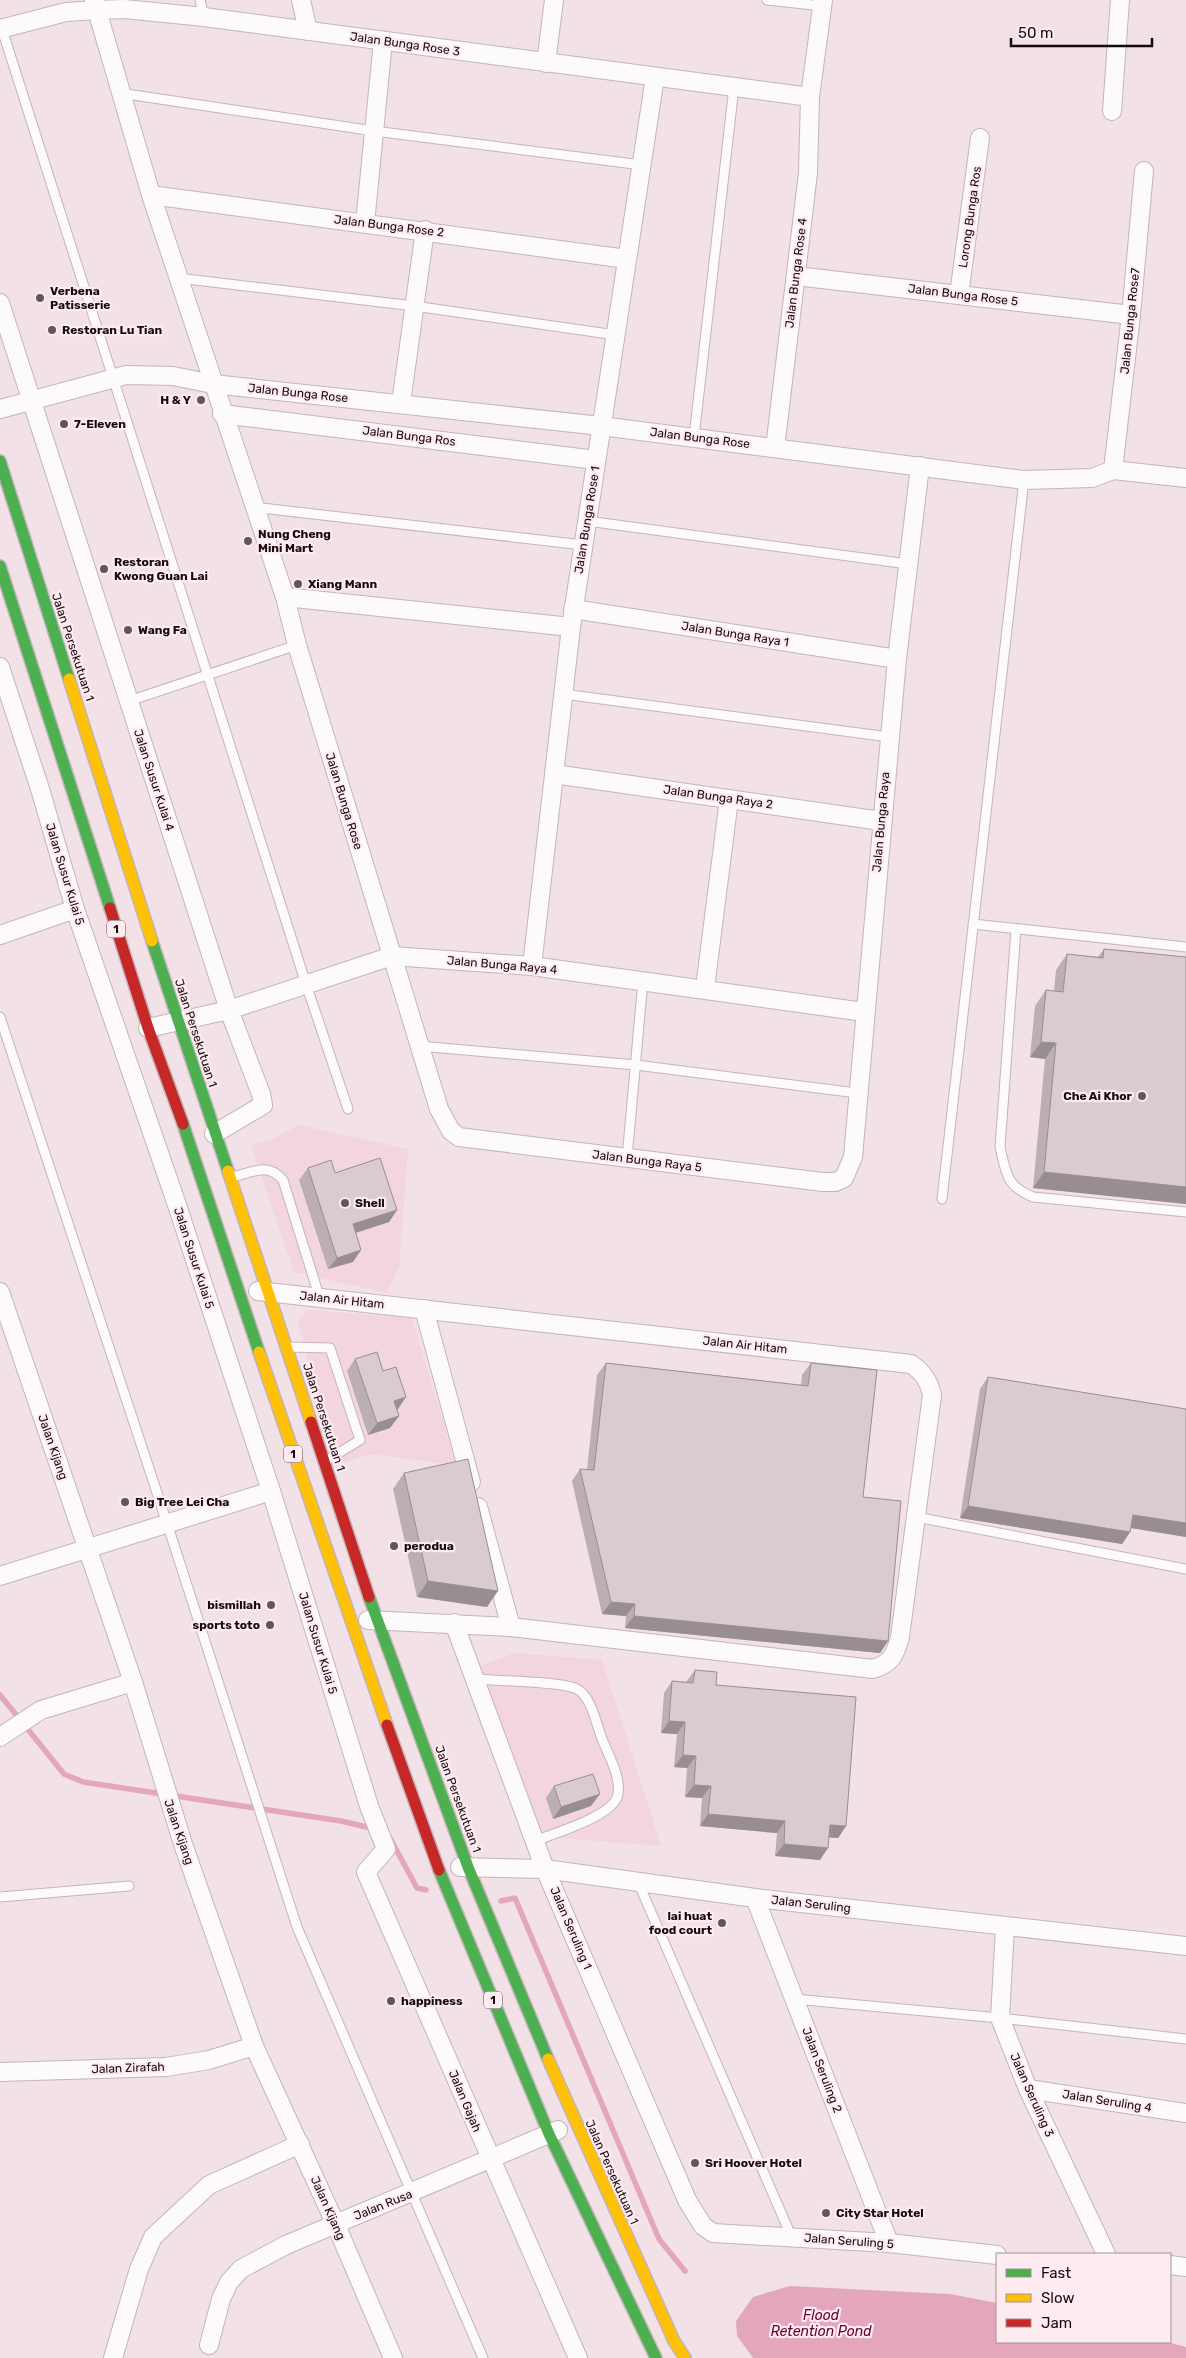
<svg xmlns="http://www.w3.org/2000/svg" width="1186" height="2358" font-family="Rubik,sans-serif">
<rect width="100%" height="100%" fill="#f2e1e6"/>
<g fill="#f3d5de">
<polygon points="298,1125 408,1149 399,1267 387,1293 294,1272 251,1145 273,1139"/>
<polygon points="308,1310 412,1318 456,1465 371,1454 341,1464 312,1376 298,1322"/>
<polygon points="515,1653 602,1660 661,1846 537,1836 480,1666"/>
</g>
<polygon fill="#e4a6bc" points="790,2286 950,2294 997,2303 997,2342 1167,2342 1186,2347 1186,2358 753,2358 737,2336 736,2321 753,2297"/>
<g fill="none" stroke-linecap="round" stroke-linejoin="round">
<g stroke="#e4a6bc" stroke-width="5.5">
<polyline points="0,1695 64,1774 83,1782 341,1821 375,1829"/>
<polyline points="391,1840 417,1888 426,1890"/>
<polyline points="501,1901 515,1898 659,2239 685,2271"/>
</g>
<defs>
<g id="lane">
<polyline points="200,0 204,17"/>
<polyline points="767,0 822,6"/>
<polyline points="1,26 306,984 348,1109"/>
<polyline points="120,93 374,131 642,165"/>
<polyline points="178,278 414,306 616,335"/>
<polyline points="694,437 734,87"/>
<polyline points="253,507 583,545"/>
<polyline points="587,521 908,564"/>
<polyline points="563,694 889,737"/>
<polyline points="129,701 297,645"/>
<polyline points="973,924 1186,947"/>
<path d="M1016,929L1000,1147C1006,1173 1006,1186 1033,1197L1186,1212"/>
<polyline points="0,1017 167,1523 297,1927 483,2358"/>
<polyline points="419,1046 636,1065 857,1093"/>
<polyline points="627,1158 643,980"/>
<path d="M233,1177C254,1172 267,1162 283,1180L320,1299"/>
<polyline points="942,1199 1024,480"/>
<polyline points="288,1347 330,1348 360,1440 327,1460"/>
<polyline points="916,1517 1186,1569"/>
<path d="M475,1679C497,1681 561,1681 577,1689C591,1696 596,1723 601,1736C607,1753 621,1775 618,1794C615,1816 554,1833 535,1841"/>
<polyline points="638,1882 792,2238"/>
<polyline points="0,1897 129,1886"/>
<polyline points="794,1999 1000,2018 1186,2039"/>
</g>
<g id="street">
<polyline points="94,0 151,195 285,597 297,645 439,1109 451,1131 459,1137 823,1182 835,1182 844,1178 853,1157 897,659 920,466"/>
<polyline points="301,0 308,31"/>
<polyline points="0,29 66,12 97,10 124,9 204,17 810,97"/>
<polyline points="546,63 554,0"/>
<polyline points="1112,111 1120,0"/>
<polyline points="151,195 627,259"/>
<polyline points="365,223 383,41"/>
<polyline points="796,276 1131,315"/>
<polyline points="959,295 980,138"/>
<polyline points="0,303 229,1010 261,1094 263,1105 214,1134"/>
<polyline points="401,403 425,230"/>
<polyline points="0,409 126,375 173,376 213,384 601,426 1024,480 1092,478 1113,470 1186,478"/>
<polyline points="222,414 596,460"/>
<polyline points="775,448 808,173 810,97 823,0"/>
<polyline points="1113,470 1131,315 1144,171"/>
<polyline points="285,597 571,627"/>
<polyline points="573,609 897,659"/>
<polyline points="0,667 40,789 75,909 176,1202 271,1491 369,1806 386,1849 366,1872 578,2358"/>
<polyline points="554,774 881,821"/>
<polyline points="0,935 75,909"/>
<polyline points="532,966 571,627 655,77"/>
<polyline points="705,988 729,799"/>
<polyline points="148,1028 229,1010 392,956 532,966 864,1012"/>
<path d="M258,1291L911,1364C923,1372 929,1381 932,1395L900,1637C895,1655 892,1663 873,1669L511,1627L368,1620"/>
<polyline points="0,1292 133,1682 183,1844 254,2046 336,2225 393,2358"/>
<polyline points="424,1309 471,1482"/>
<polyline points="478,1507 511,1627"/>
<polyline points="0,1576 271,1491"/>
<polyline points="454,1623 545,1869 687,2200 703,2226 713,2233 889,2243 997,2255"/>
<polyline points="0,1737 41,1710 133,1682"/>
<polyline points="460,1867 545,1869 755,1898 1186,1946"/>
<polyline points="755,1898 889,2243"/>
<polyline points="1005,1927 1000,2018 1028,2089 1106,2254"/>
<polyline points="0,2072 166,2067 209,2060 254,2046"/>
<polyline points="1028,2089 1186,2113"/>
<polyline points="1170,2265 1186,2267"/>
<polyline points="209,2345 221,2299 229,2282 241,2269 286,2245 558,2130"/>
<polyline points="113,2358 139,2269 153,2237 209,2185 300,2144"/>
</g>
<g id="fast">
<polyline points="0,461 69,679"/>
<polyline points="0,566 110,908"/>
<polyline points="152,941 228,1171"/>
<polyline points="183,1124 259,1352"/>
<polyline points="369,1597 468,1867 548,2059"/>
<polyline points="439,1870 549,2134 656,2358"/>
</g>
<g id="slow">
<polyline points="69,679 152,941"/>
<polyline points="228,1171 311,1422"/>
<polyline points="259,1352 387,1725"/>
<polyline points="548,2059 674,2341 685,2358"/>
</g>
<g id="jam">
<polyline points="110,908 148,1028 183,1124"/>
<polyline points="311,1422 369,1597"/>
<polyline points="387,1725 439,1870"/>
</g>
</defs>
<use href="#lane" stroke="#c3b5b9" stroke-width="11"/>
<use href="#street" stroke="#c3b5b9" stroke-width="20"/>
<use href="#fast" stroke="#c3b5b9" stroke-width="14"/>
<use href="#slow" stroke="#c3b5b9" stroke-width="14"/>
<use href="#jam" stroke="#c3b5b9" stroke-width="14"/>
<use href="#lane" stroke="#fdfafb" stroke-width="9"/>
<use href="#street" stroke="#fdfafb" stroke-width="18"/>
<use href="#fast" stroke="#4caf50" stroke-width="11"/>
<use href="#slow" stroke="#ffc107" stroke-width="11"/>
<use href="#jam" stroke="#c62828" stroke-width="11"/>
</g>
<g fill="#bbafb2">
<polygon points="1104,949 1186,957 1186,1204 1033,1188 1045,1059 1030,1057 1035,1006 1046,990 1054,991 1056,970 1067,954 1098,957"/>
<polygon points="308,1168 335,1173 397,1210 389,1222 356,1233 353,1262 328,1269 299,1180"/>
<polygon points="355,1359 383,1371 398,1409 396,1410 390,1428 368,1435 347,1371"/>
<polygon points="606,1363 801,1385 802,1375 811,1363 863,1497 888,1641 880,1653 625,1628 626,1616 602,1614 572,1481 580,1469 587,1470 597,1375"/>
<polygon points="988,1377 1186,1537 1131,1528 1130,1532 1122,1544 960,1518 980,1389"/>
<polygon points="404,1473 487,1607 417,1597 393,1489"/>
<polygon points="695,1670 716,1685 846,1826 838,1838 829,1837 820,1860 775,1856 777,1833 700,1826 702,1798 685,1797 687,1768 674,1767 677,1734 661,1733 664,1693 672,1681 686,1682"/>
<polygon points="554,1786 591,1806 553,1819 546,1798"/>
</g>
<g fill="#988e91">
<polygon points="1041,1042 1056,1043 1045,1059 1030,1057"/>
<polygon points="1044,1172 1186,1187 1186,1204 1033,1188"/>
<polygon points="397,1210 389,1222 345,1236 353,1224"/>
<polygon points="361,1250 353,1262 328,1269 337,1258"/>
<polygon points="406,1397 398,1409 385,1413 394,1401"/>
<polygon points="399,1416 390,1428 368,1435 377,1423"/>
<polygon points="968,1506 1130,1532 1122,1544 960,1518"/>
<polygon points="1133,1515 1186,1523 1186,1537 1125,1527"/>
<polygon points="428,1581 498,1591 487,1607 417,1597"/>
<polygon points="611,1602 635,1604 626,1616 602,1614"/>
<polygon points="634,1616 888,1641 880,1653 625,1628"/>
<polygon points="669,1721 685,1722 677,1734 661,1733"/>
<polygon points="683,1755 696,1756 687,1768 674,1767"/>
<polygon points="694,1785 711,1786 702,1798 685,1797"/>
<polygon points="600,1794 591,1806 553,1819 561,1807"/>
<polygon points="708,1814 785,1821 777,1833 700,1826"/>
<polygon points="830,1825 846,1826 838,1838 822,1837"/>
<polygon points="784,1844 828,1848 820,1860 775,1856"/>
</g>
<g fill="#d9cbcf" stroke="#988e91">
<polygon points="1104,949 1186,957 1186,1187 1044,1172 1056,1043 1041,1042 1046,990 1063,992 1067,954 1103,958"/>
<polygon points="380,1158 397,1210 353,1224 361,1250 337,1258 308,1168 331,1160 335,1173"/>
<polygon points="377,1352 383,1371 396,1367 406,1397 394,1401 399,1416 377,1423 355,1359"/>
<polygon points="606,1363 808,1386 811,1363 877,1370 863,1497 901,1501 888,1641 634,1616 635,1604 611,1602 580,1469 594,1470"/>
<polygon points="988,1377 1186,1409 1186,1523 1133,1515 1130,1532 968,1506"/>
<polygon points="468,1459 498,1591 428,1581 404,1473"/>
<polygon points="695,1670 717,1672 716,1685 856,1697 846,1826 830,1825 828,1848 784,1844 785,1821 708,1814 711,1786 694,1785 696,1756 683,1755 685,1722 669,1721 672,1681 693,1683"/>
<polygon points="593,1774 600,1794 561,1807 554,1786"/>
</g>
<g fill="#62565a" stroke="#feebf0" stroke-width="2">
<circle cx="40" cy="298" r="5"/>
<circle cx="52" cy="330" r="5"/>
<circle cx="201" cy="400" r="5"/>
<circle cx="64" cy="424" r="5"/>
<circle cx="248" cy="541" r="5"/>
<circle cx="104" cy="569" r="5"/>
<circle cx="298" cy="584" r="5"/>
<circle cx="128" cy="630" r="5"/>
<circle cx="1142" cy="1096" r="5"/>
<circle cx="345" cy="1203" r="5"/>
<circle cx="125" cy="1502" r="5"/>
<circle cx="394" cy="1546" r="5"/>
<circle cx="271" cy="1605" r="5"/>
<circle cx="270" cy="1625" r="5"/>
<circle cx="722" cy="1923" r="5"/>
<circle cx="391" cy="2001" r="5"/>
<circle cx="695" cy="2163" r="5"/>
<circle cx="826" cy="2213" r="5"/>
</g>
<g text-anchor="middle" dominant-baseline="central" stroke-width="4.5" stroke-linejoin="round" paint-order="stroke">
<g fill="#feebf0" stroke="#5b4e52" stroke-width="1">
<rect x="107" y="920.5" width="18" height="17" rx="4"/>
<rect x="284" y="1445.5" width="18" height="17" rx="4"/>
<rect x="484" y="1991.5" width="18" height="17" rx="4"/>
</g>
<g font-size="11" font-weight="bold" fill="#150b0f">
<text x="116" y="929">1</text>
<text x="293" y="1454">1</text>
<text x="493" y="2000">1</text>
</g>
<g font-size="12" fill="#150b0f" stroke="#feebf0">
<text transform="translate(405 44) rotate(8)">Jalan Bunga Rose 3</text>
<text transform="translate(970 217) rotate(-82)">Lorong Bunga Ros</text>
<text transform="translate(389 226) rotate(7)">Jalan Bunga Rose 2</text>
<text transform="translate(796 273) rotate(-83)">Jalan Bunga Rose 4</text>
<text transform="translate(963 295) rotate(7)">Jalan Bunga Rose 5</text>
<text transform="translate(1130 321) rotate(-84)">Jalan Bunga Rose7</text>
<text transform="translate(298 393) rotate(6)">Jalan Bunga Rose</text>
<text transform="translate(409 436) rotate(7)">Jalan Bunga Ros</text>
<text transform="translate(700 438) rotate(7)">Jalan Bunga Rose</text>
<text transform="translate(587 520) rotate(-81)">Jalan Bunga Rose 1</text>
<text transform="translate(735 634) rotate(9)">Jalan Bunga Raya 1</text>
<text transform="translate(73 647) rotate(72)">Jalan Persekutuan 1</text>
<text transform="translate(154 780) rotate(72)">Jalan Susur Kulai 4</text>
<text transform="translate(718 797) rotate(8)">Jalan Bunga Raya 2</text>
<text transform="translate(344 801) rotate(73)">Jalan Bunga Rose</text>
<text transform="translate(881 822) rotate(-85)">Jalan Bunga Raya</text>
<text transform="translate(65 874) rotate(73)">Jalan Susur Kulai 5</text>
<text transform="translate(502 965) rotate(5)">Jalan Bunga Raya 4</text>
<text transform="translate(196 1033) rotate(72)">Jalan Persekutuan 1</text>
<text transform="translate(647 1161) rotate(7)">Jalan Bunga Raya 5</text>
<text transform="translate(194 1258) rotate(72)">Jalan Susur Kulai 5</text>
<text transform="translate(342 1300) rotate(6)">Jalan Air Hitam</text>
<text transform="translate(745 1345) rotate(6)">Jalan Air Hitam</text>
<text transform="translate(324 1417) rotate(72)">Jalan Persekutuan 1</text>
<text transform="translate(53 1447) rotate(71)">Jalan Kijang</text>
<text transform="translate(318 1643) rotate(73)">Jalan Susur Kulai 5</text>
<text transform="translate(458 1799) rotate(70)">Jalan Persekutuan 1</text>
<text transform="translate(179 1832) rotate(71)">Jalan Kijang</text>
<text transform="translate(811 1904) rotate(6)">Jalan Seruling</text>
<text transform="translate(571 1928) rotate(67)">Jalan Seruling 1</text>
<text transform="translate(128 2068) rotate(-2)">Jalan Zirafah</text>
<text transform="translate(822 2070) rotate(69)">Jalan Seruling 2</text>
<text transform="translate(1032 2095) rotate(66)">Jalan Seruling 3</text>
<text transform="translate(465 2101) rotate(67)">Jalan Gajah</text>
<text transform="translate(1107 2101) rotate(9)">Jalan Seruling 4</text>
<text transform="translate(612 2172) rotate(66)">Jalan Persekutuan 1</text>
<text transform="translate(383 2205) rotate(-22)">Jalan Rusa</text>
<text transform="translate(328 2208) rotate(66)">Jalan Kijang</text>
<text transform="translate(849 2241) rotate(4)">Jalan Seruling 5</text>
</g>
<g font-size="12" font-weight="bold" fill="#150b0f" stroke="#feebf0" text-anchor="start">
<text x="50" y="291">Verbena<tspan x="50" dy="14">Patisserie</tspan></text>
<text x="62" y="330">Restoran Lu Tian</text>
<text x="191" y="400" text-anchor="end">H &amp; Y</text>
<text x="74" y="424">7-Eleven</text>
<text x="258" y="534">Nung Cheng<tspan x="258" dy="14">Mini Mart</tspan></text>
<text x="114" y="562">Restoran<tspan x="114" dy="14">Kwong Guan Lai</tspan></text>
<text x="308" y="584">Xiang Mann</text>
<text x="138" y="630">Wang Fa</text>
<text x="1132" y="1096" text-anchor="end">Che Ai Khor</text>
<text x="355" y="1203">Shell</text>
<text x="135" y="1502">Big Tree Lei Cha</text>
<text x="404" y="1546">perodua</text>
<text x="261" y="1605" text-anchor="end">bismillah</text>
<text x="260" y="1625" text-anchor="end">sports toto</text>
<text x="712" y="1916" text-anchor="end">lai huat<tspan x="712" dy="14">food court</tspan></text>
<text x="401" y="2001">happiness</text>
<text x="705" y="2163">Sri Hoover Hotel</text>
<text x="836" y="2213">City Star Hotel</text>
</g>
<g font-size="14" font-style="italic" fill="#640035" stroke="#feebf0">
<text x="821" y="2315">Flood<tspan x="821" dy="16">Retention Pond</tspan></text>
</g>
</g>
<rect x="996" y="2253" width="175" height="90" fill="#feebf0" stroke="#a19196"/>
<rect x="1006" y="2269" width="25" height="8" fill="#4caf50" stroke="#a19196"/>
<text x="1041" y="2278" font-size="15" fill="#150b0f">Fast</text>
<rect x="1006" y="2294" width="25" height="8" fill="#ffc107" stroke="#a19196"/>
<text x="1041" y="2303" font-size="15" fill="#150b0f">Slow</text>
<rect x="1006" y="2319" width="25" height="8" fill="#c62828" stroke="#a19196"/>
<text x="1041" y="2328" font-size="15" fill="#150b0f">Jam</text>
<path d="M1011 38v8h141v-8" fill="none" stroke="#150b0f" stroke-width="2.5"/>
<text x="1018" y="38" font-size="15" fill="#150b0f" stroke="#feebf0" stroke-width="4" paint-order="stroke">50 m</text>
</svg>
